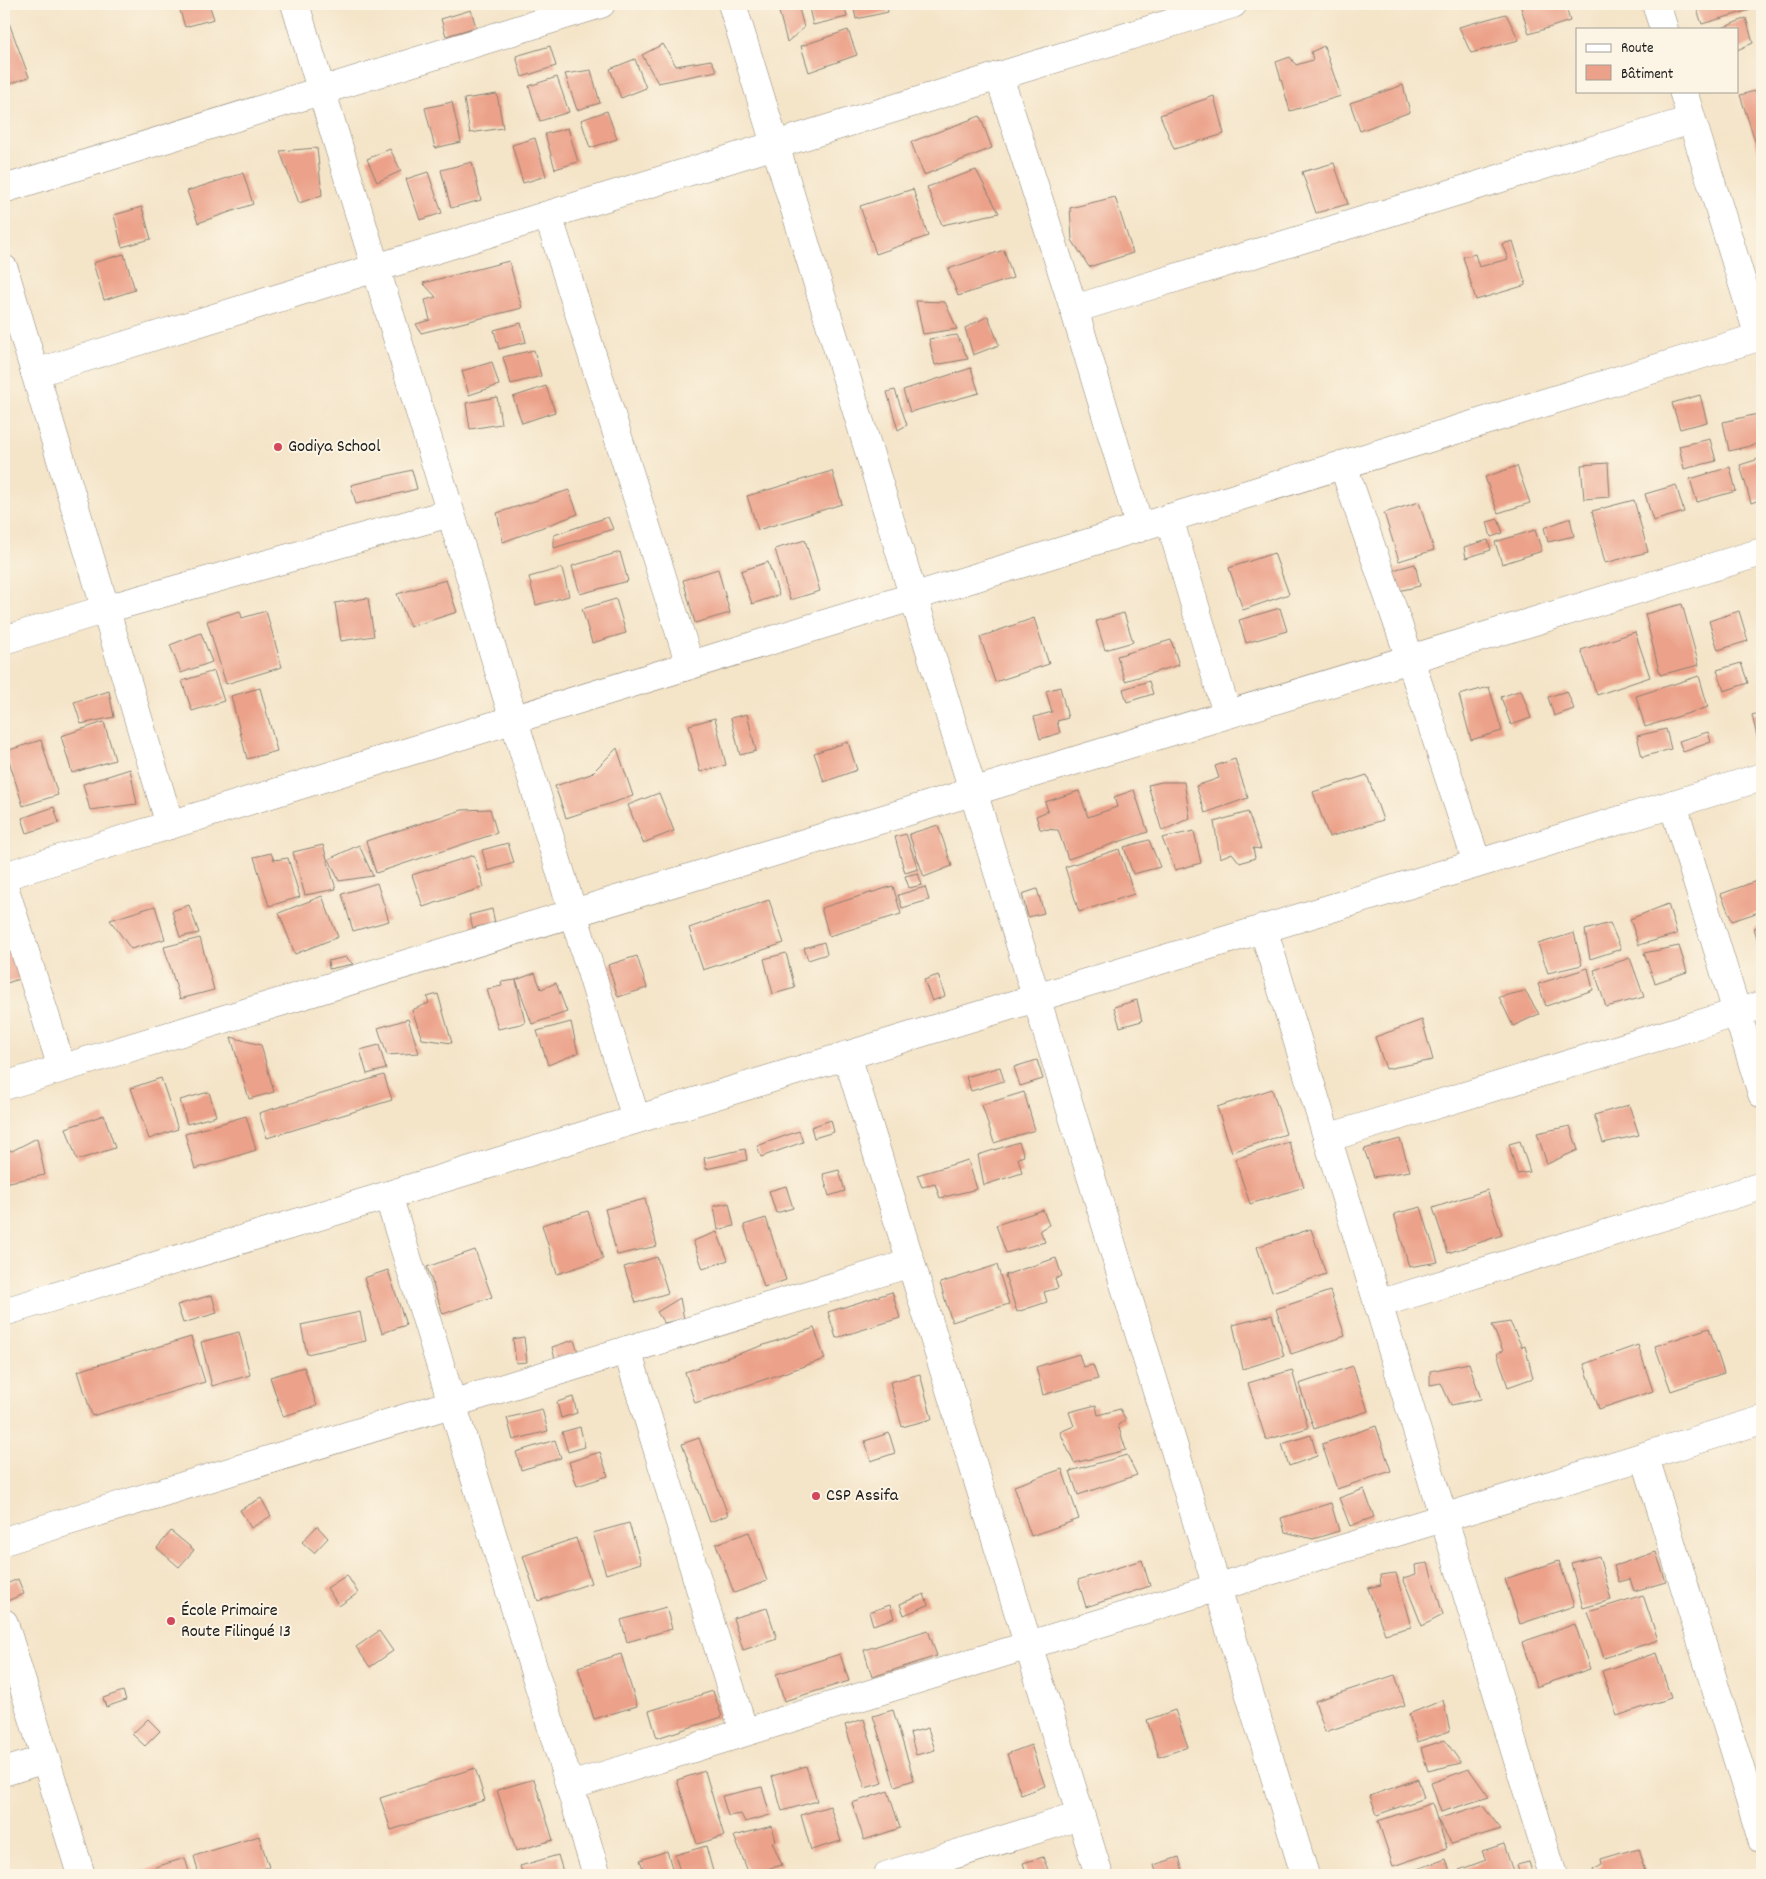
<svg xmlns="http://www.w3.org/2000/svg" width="1766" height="1879" font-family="Dekko,sans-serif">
<rect width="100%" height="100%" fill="#fcf5e5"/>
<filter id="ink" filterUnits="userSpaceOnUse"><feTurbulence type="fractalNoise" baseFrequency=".02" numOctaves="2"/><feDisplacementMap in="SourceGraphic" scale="10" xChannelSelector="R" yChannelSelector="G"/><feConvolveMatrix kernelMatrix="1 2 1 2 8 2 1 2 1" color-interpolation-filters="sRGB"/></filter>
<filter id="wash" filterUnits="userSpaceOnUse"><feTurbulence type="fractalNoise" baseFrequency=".0096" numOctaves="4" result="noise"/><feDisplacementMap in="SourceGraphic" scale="20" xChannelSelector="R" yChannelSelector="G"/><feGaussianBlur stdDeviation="1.12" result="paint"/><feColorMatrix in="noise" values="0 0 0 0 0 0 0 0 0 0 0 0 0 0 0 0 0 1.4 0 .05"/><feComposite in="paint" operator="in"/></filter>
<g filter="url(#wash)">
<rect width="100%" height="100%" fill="#f4e4c8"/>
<g id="blocks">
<g fill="#eca28a">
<polygon points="178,4 209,4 214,19 185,27"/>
<polygon points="777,4 798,4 804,28 787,42"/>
<polygon points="808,4 844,4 847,17 813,25"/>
<polygon points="853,4 886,4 888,12 856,19"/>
<polygon points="1520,4 1565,4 1570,21 1529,34"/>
<polygon points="1695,4 1747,4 1750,10 1702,24"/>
<polygon points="471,10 476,27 446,36 441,19"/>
<polygon points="1506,14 1519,40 1471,53 1459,27"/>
<polygon points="1746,18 1753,43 1737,50 1737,29 1720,29"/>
<polygon points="4,23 9,23 29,77 4,86"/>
<polygon points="848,30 857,55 809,72 801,46"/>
<polygon points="663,44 676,66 711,60 717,71 658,83 642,55"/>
<polygon points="550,46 556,66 522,77 516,56"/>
<polygon points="1324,46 1341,96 1290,111 1276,62 1290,57 1296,65 1313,60 1311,52"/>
<polygon points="635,59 646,88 621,98 610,69"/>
<polygon points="591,70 600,103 577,110 565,74"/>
<polygon points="557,77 569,112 540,121 529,86"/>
<polygon points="1403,85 1410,112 1360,131 1350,103"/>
<polygon points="1762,89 1762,162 1740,95"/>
<polygon points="497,94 503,128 470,133 464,99"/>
<polygon points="1214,96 1224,134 1174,149 1160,115"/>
<polygon points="452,102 461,142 435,148 425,108"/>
<polygon points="607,111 617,139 590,148 581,120"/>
<polygon points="980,116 992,148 924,175 911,142"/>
<polygon points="568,128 578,162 555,169 545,134"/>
<polygon points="535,138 546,176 523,183 512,145"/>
<polygon points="317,148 322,195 299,203 280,151"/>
<polygon points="390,149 401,171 377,182 367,159"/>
<polygon points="472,162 481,200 451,208 441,170"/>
<polygon points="1334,163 1348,204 1316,213 1302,172"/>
<polygon points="976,170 999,213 942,225 927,187"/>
<polygon points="428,172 442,213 420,220 406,179"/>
<polygon points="243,173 253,204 198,223 187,191"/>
<polygon points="913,189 928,236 876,254 860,206"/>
<polygon points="1115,197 1133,253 1089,267 1072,240 1070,208"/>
<polygon points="142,207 151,239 122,247 114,215"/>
<polygon points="1513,241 1526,285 1476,300 1463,257 1475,254 1479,267 1508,259 1502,244"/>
<polygon points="1004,250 1013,278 958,296 948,269"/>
<polygon points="124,254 135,290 104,300 93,263"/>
<polygon points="509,261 522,308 421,333 416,324 430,320 425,300 436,297 423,283"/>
<polygon points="916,301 945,302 957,329 923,334"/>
<polygon points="988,316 999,345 973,355 965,328"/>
<polygon points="521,323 526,342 499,349 494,330"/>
<polygon points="957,335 968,359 935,365 929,339"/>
<polygon points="534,350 541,376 511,384 503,357"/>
<polygon points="492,362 499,385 469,395 462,371"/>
<polygon points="971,368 979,393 910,412 903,390"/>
<polygon points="546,386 555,412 522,423 513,397"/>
<polygon points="895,390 907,425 898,430 887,392"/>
<polygon points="1700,395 1707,422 1680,429 1672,403"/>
<polygon points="497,397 501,424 470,429 466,403"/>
<polygon points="1762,413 1762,443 1729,451 1723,422"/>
<polygon points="1710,439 1716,461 1684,469 1679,446"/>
<polygon points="1762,458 1762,499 1751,503 1740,465"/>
<polygon points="1608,463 1610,497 1584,499 1581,465"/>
<polygon points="1517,466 1530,503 1498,513 1485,477"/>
<polygon points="1730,467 1736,491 1697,502 1690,479"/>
<polygon points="412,470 417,489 356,504 351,485"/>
<polygon points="832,471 842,504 758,530 747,496"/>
<polygon points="1676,485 1684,512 1653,521 1645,494"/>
<polygon points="569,490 578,514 503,542 497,513"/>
<polygon points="1634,500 1648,552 1605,563 1592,511"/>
<polygon points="1419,502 1434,550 1399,561 1384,513"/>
<polygon points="608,517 613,529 554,548 554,535"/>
<polygon points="1570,518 1574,536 1548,542 1544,528"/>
<polygon points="1498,519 1503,533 1491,537 1487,522"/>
<polygon points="1535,530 1542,551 1502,564 1495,542"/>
<polygon points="805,540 820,591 790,600 775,549"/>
<polygon points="1488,540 1491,550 1466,558 1464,547"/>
<polygon points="620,552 628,581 580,594 572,566"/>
<polygon points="1274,553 1289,594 1243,610 1229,568"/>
<polygon points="768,562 779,595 752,604 741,571"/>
<polygon points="1415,564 1420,586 1398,591 1393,570"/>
<polygon points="562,568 569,596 536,605 529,577"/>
<polygon points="718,569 730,613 695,623 683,580"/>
<polygon points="446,580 457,612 410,627 397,594"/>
<polygon points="368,598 374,636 341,641 335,603"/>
<polygon points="616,599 626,633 592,643 582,609"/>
<polygon points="1682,604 1699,665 1660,675 1645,614"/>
<polygon points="1280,608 1287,631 1246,643 1239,620"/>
<polygon points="240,611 242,618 266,611 282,667 226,684 207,621"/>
<polygon points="1739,611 1748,641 1718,650 1709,621"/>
<polygon points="1124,613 1133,642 1105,650 1096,621"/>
<polygon points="1034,618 1049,664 995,682 980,637"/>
<polygon points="1635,632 1650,677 1597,695 1581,650"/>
<polygon points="201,633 212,662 181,673 170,645"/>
<polygon points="1171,640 1179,665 1125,681 1117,656"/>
<polygon points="1741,663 1748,683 1724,691 1717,670"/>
<polygon points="214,671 224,701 192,711 182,681"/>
<polygon points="1699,676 1708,707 1645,727 1636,696"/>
<polygon points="1149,681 1153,694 1127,702 1123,689"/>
<polygon points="1060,687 1068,718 1057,721 1060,733 1040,739 1034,717 1052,712 1046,691"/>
<polygon points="1489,687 1502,731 1471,740 1459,695"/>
<polygon points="260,688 277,751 247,759 231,696"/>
<polygon points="1521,690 1531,718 1511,725 1501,697"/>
<polygon points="109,691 114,717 81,724 74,702"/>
<polygon points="1567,691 1574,709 1554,716 1548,697"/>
<polygon points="1762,712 1762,740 1758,741 1752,715"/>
<polygon points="747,714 756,751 740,755 731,718"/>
<polygon points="715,718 726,765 700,772 689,725"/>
<polygon points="104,722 115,760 72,773 61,736"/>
<polygon points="1666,729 1671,749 1642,757 1637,736"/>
<polygon points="1708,732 1711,742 1683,752 1679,741"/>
<polygon points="41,740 58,795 23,806 6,751"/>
<polygon points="848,742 857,770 824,782 814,753"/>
<polygon points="617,748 633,796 566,818 555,786 591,774"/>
<polygon points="1235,759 1248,798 1205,813 1196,786 1219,778 1215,766"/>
<polygon points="130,769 137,804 90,810 83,784"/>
<polygon points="1367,775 1383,820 1329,837 1313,792"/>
<polygon points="1162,782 1184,782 1190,818 1162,831 1148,785"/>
<polygon points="1134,790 1148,832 1068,859 1058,830 1040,829 1036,816 1048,811 1045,802 1079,791 1088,817 1117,807 1114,797"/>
<polygon points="659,793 674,831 643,843 628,805"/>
<polygon points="54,807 59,823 27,833 22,818"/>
<polygon points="490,809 497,833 376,873 366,841 462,810"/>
<polygon points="1248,812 1261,849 1253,848 1255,858 1240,863 1232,853 1220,858 1214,822"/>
<polygon points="938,825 952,866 924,877 909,834"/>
<polygon points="1194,831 1201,863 1175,870 1162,838"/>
<polygon points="906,834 918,869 905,873 895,837"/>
<polygon points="1149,840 1160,867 1133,874 1124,847"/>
<polygon points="508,843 514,863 488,871 482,850"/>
<polygon points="323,845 336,889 305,895 293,852"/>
<polygon points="359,845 373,876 339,881 329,859"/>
<polygon points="1119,849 1134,894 1079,912 1065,867"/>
<polygon points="271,853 274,860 288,858 300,897 269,906 254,857"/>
<polygon points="474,855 484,887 423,907 412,875"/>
<polygon points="918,873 922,885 909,888 905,876"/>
<polygon points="1762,879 1762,911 1732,921 1721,894"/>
<polygon points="377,883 389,921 353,931 342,894"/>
<polygon points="893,886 901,914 829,936 821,908"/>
<polygon points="925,887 929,900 902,908 898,895"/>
<polygon points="1037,889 1044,913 1028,917 1022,894"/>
<polygon points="322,896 338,937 295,954 279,913"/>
<polygon points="769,900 784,943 703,970 689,928"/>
<polygon points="1668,904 1677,934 1639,945 1630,919"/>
<polygon points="189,905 199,933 180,937 172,911"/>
<polygon points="155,906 165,939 131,949 110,920"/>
<polygon points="492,909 495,923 473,928 469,915"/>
<polygon points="1610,923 1621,949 1590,959 1585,930"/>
<polygon points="1762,926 1762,955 1754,928"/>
<polygon points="1574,933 1582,965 1548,973 1538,944"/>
<polygon points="200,938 214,990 180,999 164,947"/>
<polygon points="824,942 827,954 808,960 804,948"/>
<polygon points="15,946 25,977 4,984 4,949"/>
<polygon points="1679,946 1687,972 1655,983 1644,953"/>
<polygon points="786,953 795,988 773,994 764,959"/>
<polygon points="637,956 647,988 618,997 608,965"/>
<polygon points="346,957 353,964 329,969 328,961"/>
<polygon points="1630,958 1644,997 1606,1007 1594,970"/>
<polygon points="1588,968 1593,990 1546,1006 1538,984"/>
<polygon points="535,973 541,989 556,983 567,1012 532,1024 516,980 525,1023 498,1029 487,989 502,986 501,982 516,980"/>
<polygon points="938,975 945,996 932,1001 924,980"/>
<polygon points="1525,991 1539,1014 1513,1026 1499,997"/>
<polygon points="438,994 452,1043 422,1039 412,1010 429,1003 427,997"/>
<polygon points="1137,1000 1142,1021 1120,1027 1114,1007"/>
<polygon points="408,1019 419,1053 387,1055 378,1028"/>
<polygon points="1422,1020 1433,1060 1386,1069 1375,1037"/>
<polygon points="571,1022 578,1053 548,1065 537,1031"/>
<polygon points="231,1037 261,1045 274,1092 249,1099"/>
<polygon points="379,1045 386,1069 367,1074 360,1050"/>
<polygon points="1037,1060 1043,1079 1020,1086 1014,1067"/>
<polygon points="1000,1067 1004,1081 971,1091 966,1077"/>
<polygon points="384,1075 392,1100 267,1138 259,1113"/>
<polygon points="161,1078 178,1129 149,1139 131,1088"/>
<polygon points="1272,1089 1286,1134 1232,1152 1217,1107"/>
<polygon points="209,1092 216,1116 187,1124 180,1100"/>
<polygon points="1024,1092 1035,1130 994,1143 982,1105"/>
<polygon points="1629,1105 1639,1135 1603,1143 1594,1115"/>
<polygon points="104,1115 115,1148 77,1160 66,1128"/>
<polygon points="246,1116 256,1150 195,1169 185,1134"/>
<polygon points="831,1120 834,1132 814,1138 811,1127"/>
<polygon points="1570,1126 1578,1150 1547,1164 1537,1133"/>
<polygon points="799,1131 803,1142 761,1157 757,1146"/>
<polygon points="37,1138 45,1175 4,1183 4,1148 12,1151"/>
<polygon points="1400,1139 1410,1171 1374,1177 1364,1149"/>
<polygon points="1520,1141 1530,1172 1517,1174 1509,1144"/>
<polygon points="1019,1142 1024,1156 1018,1158 1022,1173 984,1185 978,1155"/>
<polygon points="1289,1142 1304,1187 1250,1204 1235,1159"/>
<polygon points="745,1149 747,1160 706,1169 704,1158"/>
<polygon points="968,1160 977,1189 940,1198 935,1184 922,1187 917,1175"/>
<polygon points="839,1170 845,1191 829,1196 823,1174"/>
<polygon points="786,1186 793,1208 776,1213 769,1191"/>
<polygon points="1487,1190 1502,1235 1448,1253 1433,1208"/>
<polygon points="645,1199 657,1246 617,1255 605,1209"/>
<polygon points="729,1203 734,1226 718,1230 714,1206"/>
<polygon points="1421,1207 1438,1262 1409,1267 1394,1214"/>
<polygon points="1043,1210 1049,1225 1040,1230 1045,1242 1006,1253 996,1225"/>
<polygon points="588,1211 603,1259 557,1274 542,1225"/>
<polygon points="766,1218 786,1280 764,1287 744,1225"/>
<polygon points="1311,1229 1326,1274 1272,1292 1257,1247"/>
<polygon points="717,1232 728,1260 703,1269 693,1241"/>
<polygon points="475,1250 492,1297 443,1314 427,1267"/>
<polygon points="657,1257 668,1293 636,1303 624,1267"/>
<polygon points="1056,1258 1062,1276 1055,1279 1058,1288 1044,1292 1047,1302 1017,1312 1005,1275"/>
<polygon points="997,1265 1009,1304 952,1322 940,1283"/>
<polygon points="388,1270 406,1325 382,1333 364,1278"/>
<polygon points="1330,1291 1345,1336 1291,1354 1276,1309"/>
<polygon points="892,1292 900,1318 836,1338 828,1312"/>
<polygon points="212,1295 217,1313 183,1323 177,1305"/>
<polygon points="680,1298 684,1319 664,1323 657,1312"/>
<polygon points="360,1312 366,1341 307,1354 301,1325"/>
<polygon points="1272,1315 1284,1356 1243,1369 1233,1325"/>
<polygon points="1510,1322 1522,1347 1525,1346 1533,1378 1508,1387 1497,1353 1503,1351 1492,1325"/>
<polygon points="814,1328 825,1359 695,1403 685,1372"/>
<polygon points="1709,1328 1724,1373 1671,1391 1655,1346"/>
<polygon points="239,1332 250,1375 212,1386 201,1342"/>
<polygon points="191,1337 205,1382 92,1416 78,1371"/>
<polygon points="524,1337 527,1362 516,1363 513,1339"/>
<polygon points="574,1340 578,1352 555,1359 552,1347"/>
<polygon points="1638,1345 1653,1391 1599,1409 1584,1364"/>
<polygon points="1079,1354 1083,1367 1093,1365 1098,1379 1043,1395 1036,1367"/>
<polygon points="1469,1363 1481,1399 1451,1405 1441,1383 1430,1385 1430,1371"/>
<polygon points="1353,1366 1368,1411 1314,1429 1299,1384"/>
<polygon points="304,1367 317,1406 283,1416 270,1377"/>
<polygon points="1292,1370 1308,1428 1266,1440 1248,1383"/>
<polygon points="920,1374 932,1419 902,1427 890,1382"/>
<polygon points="573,1397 577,1413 561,1418 557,1402"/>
<polygon points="1096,1405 1098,1415 1120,1409 1126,1420 1118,1425 1126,1450 1074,1463 1060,1432 1074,1426 1069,1412"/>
<polygon points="542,1409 548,1431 513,1440 507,1418"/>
<polygon points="1376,1426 1391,1471 1337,1489 1322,1444"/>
<polygon points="580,1427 585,1447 568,1452 562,1432"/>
<polygon points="889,1433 895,1453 871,1461 865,1441"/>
<polygon points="1311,1435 1317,1456 1289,1466 1282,1444"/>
<polygon points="699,1438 728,1515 710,1522 682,1444"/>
<polygon points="555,1440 561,1458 521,1470 516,1452"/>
<polygon points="600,1452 608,1476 577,1486 569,1462"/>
<polygon points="1127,1455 1137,1475 1078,1495 1070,1471"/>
<polygon points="1062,1469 1079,1519 1031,1536 1014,1486"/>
<polygon points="1364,1489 1374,1517 1350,1526 1339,1498"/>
<polygon points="261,1498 271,1516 251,1528 240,1510"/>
<polygon points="1331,1503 1339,1531 1313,1539 1285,1532 1281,1518"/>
<polygon points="629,1523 641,1563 606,1574 593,1533"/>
<polygon points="317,1526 328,1538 314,1553 302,1542"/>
<polygon points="171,1531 194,1550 179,1567 157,1548"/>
<polygon points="749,1532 767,1581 734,1593 716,1544"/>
<polygon points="576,1538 591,1583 538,1601 523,1556"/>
<polygon points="1656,1552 1666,1582 1634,1591 1630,1579 1619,1582 1614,1566"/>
<polygon points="1599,1556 1611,1600 1583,1608 1571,1563"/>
<polygon points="1142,1560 1150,1586 1086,1607 1078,1580"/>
<polygon points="1559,1561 1574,1606 1520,1624 1505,1579"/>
<polygon points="1428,1563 1443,1615 1422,1626 1403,1578 1416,1574 1415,1565"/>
<polygon points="1396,1573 1411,1627 1385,1634 1368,1588 1381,1585 1380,1575"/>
<polygon points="347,1575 358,1593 339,1606 327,1588"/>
<polygon points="18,1579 24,1594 7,1601 4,1595 4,1585"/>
<polygon points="924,1594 928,1605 904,1615 900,1604"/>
<polygon points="1643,1595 1658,1640 1604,1658 1588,1612"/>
<polygon points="890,1605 894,1618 873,1625 869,1612"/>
<polygon points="666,1607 672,1629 627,1642 621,1620"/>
<polygon points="767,1608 777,1639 743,1650 733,1618"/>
<polygon points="1575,1624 1590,1669 1536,1687 1522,1642"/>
<polygon points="928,1630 937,1656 872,1677 864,1650"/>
<polygon points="379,1631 393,1651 370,1667 356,1647"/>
<polygon points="1656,1653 1671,1698 1617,1716 1602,1671"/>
<polygon points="621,1654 637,1706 594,1719 578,1667"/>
<polygon points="840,1654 849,1681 784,1701 776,1674"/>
<polygon points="1395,1675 1405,1705 1325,1732 1315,1701"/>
<polygon points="123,1691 126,1700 106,1707 103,1698"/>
<polygon points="713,1691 722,1717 657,1738 649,1711"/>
<polygon points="1443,1700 1450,1731 1417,1742 1409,1714"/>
<polygon points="893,1710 914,1780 895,1786 873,1716"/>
<polygon points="1175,1710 1188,1747 1159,1757 1147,1720"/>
<polygon points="148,1719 160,1731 145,1746 132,1734"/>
<polygon points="864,1719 883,1783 865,1788 845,1725"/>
<polygon points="928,1728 935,1750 916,1755 910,1733"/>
<polygon points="1445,1740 1461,1763 1428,1771 1421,1748"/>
<polygon points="1031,1745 1045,1786 1021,1795 1007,1754"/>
<polygon points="806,1766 817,1801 782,1811 772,1776"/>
<polygon points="475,1768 485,1800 391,1830 380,1798"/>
<polygon points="1469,1769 1489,1797 1441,1812 1431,1783"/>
<polygon points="705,1771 724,1836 697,1844 677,1780"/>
<polygon points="534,1779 553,1840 516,1851 497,1790"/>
<polygon points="1418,1779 1424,1798 1377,1815 1370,1796"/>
<polygon points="762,1787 770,1815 745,1822 741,1814 728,1816 722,1796"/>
<polygon points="888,1791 900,1828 864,1840 852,1803"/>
<polygon points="1432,1803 1437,1819 1482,1805 1501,1829 1452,1844 1437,1819 1447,1848 1393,1866 1378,1821"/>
<polygon points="830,1806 841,1841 811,1850 801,1815"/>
<polygon points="772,1826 776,1841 772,1842 782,1865 749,1874 734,1836"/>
<polygon points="259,1836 269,1867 242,1875 199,1875 194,1856"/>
<polygon points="1504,1844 1514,1875 1460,1875 1459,1870 1486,1860 1482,1851"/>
<polygon points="706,1846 714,1875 681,1875 675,1855"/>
<polygon points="1638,1848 1646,1875 1594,1875 1593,1870 1602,1865 1601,1859"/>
<polygon points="667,1851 674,1875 645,1875 640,1860"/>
<polygon points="558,1855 564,1875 523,1875 520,1866"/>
<polygon points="1043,1857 1050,1875 1027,1875 1023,1863"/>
<polygon points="1179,1857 1184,1875 1157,1875 1154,1865"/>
<polygon points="185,1858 190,1875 129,1875"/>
<polygon points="1446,1859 1451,1875 1400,1875"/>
<polygon points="1529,1862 1533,1875 1520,1875 1517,1865"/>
</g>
</g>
</g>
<g filter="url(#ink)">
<use href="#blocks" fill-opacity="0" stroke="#888072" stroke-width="1"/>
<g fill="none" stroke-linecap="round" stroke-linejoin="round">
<defs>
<g id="minor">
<polyline points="295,4 636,1119"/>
<polyline points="732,4 1305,1875"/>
<polyline points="1656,4 1664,29"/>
<polyline points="999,76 1074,309 1140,528"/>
<polyline points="1683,91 1759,337"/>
<polyline points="4,189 601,4"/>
<polyline points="548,215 690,665"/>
<polyline points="4,269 170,825"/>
<polyline points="1074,309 1691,120"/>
<polyline points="35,373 1233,4"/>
<polyline points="1343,465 1410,659 1477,863"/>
<polyline points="1169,518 1227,714"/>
<polyline points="4,640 106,609 450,513"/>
<polyline points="1673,804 1762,1094"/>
<polyline points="4,876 1762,336"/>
<polyline points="4,886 62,1068"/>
<polyline points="1263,928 1553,1875"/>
<polyline points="847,1055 1099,1875"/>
<polyline points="4,1086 1762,552"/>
<polyline points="1327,1138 1762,1005"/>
<polyline points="388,1195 597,1875"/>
<polyline points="1378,1304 1762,1186"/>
<polyline points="4,1312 1762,777"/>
<polyline points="627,1350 744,1732"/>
<polyline points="1645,1457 1762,1840"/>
<polyline points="4,1541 911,1263"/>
<polyline points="4,1623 81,1875"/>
<polyline points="4,1772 45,1759"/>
<polyline points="570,1786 1762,1420"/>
<polyline points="888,1875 1080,1816"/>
</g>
</defs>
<use href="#minor" stroke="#888072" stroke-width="29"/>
<use href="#minor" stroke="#fff" stroke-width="28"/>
</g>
</g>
<g fill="#d1495b" stroke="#fcf5e5" stroke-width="2">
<circle cx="278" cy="447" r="5"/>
<circle cx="816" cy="1496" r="5"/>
<circle cx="171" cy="1621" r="5"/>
</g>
<g text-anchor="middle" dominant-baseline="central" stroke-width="4" stroke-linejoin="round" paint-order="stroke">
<g font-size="18" fill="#1c1c1c" stroke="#fcf5e5" text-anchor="start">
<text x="288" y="447">Godiya School</text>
<text x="826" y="1496">CSP Assifa</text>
<text x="181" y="1611">École Primaire<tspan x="181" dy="21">Route Filingué 13</tspan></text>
</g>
</g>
<rect width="1766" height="1879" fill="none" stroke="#fcf5e5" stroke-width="20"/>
<rect x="1576" y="28" width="162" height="65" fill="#fcf5e5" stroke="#a29e95"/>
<rect x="1586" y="44" width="25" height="8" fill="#ffffff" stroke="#a29e95"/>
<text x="1621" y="52" font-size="15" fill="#1c1c1c">Route</text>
<rect x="1586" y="65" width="25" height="15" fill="#eca28a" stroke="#a29e95"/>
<text x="1621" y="78" font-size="15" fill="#1c1c1c">Bâtiment</text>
</svg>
